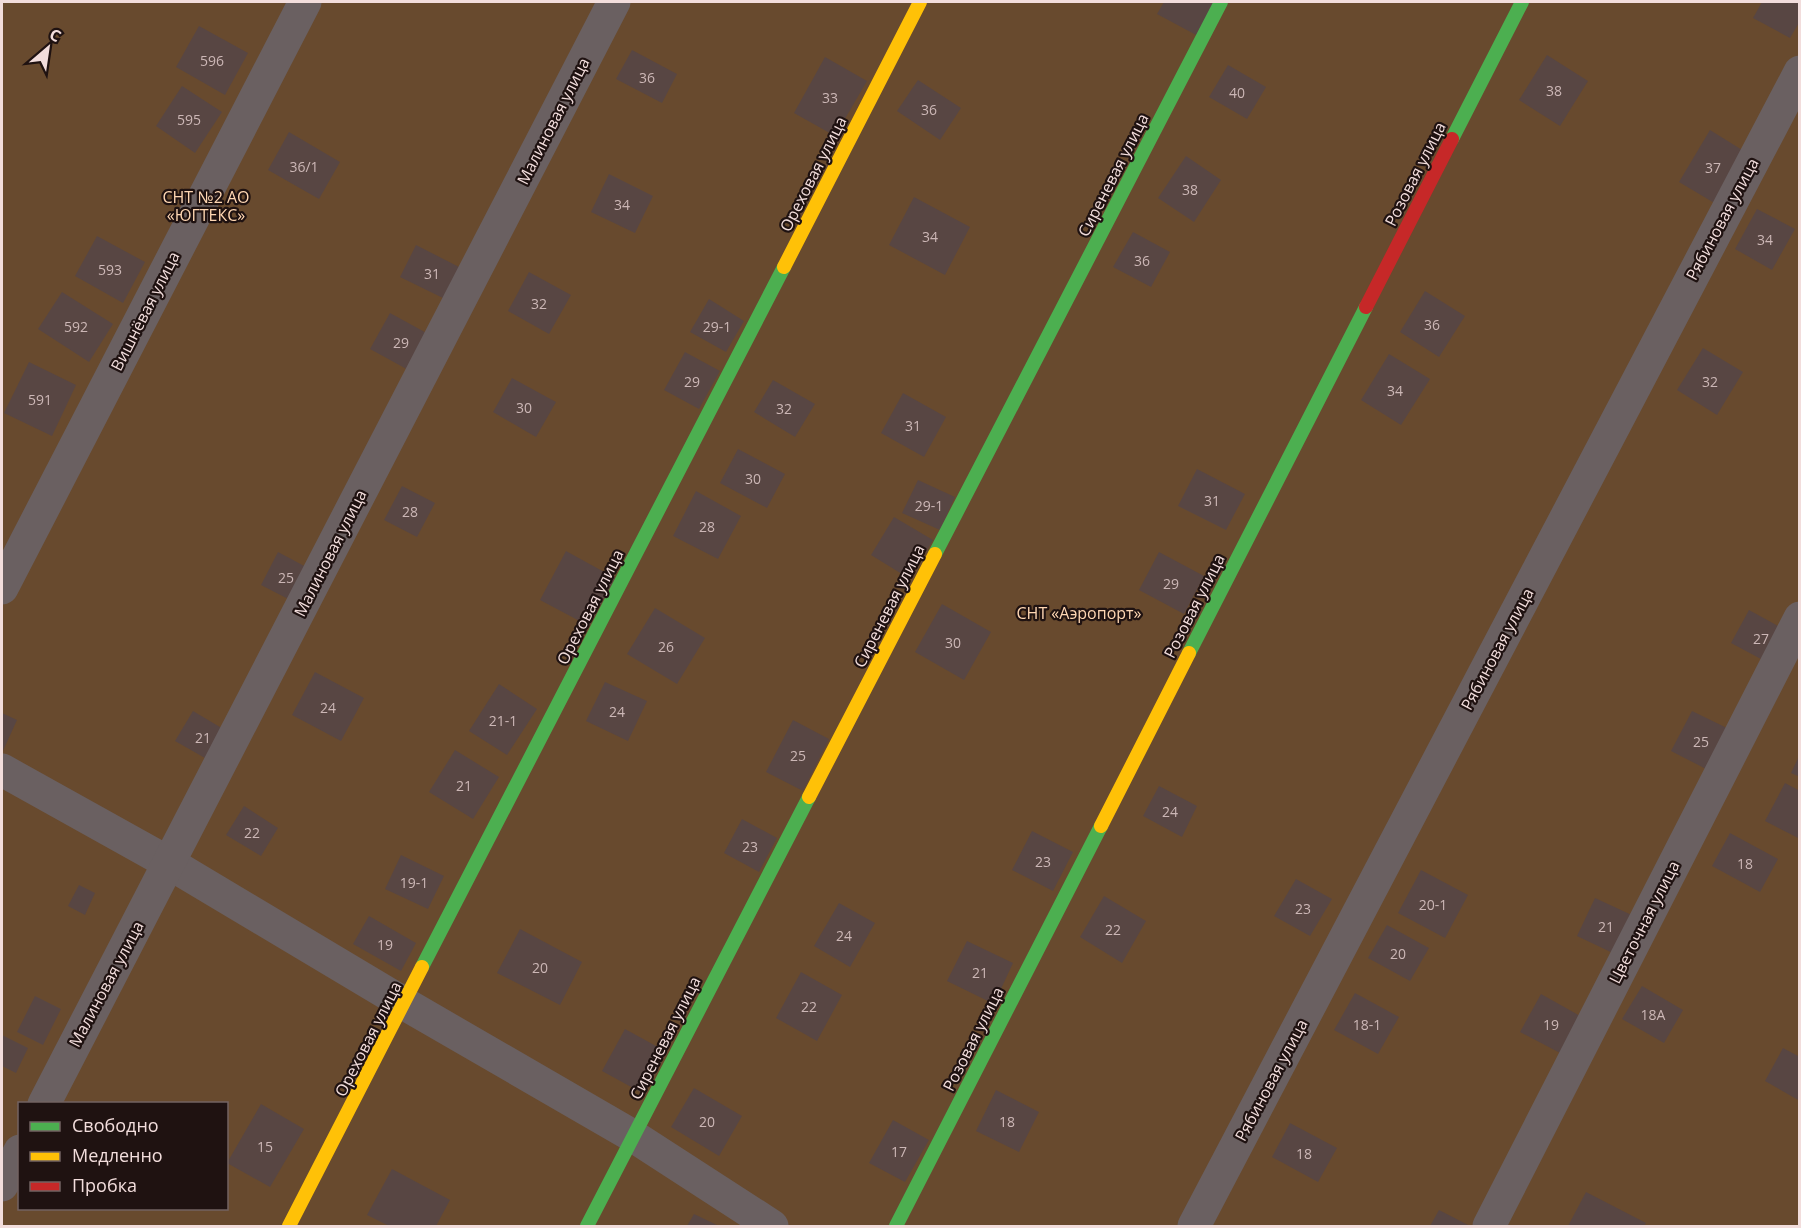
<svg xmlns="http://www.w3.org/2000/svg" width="1801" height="1228" font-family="'Open Sans',sans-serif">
<rect width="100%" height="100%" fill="#3b2b2b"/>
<path fill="#684a2e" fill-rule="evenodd" d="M2,2H1799V1226H2ZM20,1104H226V1208H20Z"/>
<g fill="#584643">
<polygon points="1164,2 1217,2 1198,36 1157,14"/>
<polygon points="1762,2 1800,2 1800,21 1790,38 1753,18"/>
<polygon points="199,26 248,53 225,95 176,67"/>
<polygon points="632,50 677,74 662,103 616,79"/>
<polygon points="1547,55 1588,81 1560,126 1519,100"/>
<polygon points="825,57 867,81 835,136 794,113"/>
<polygon points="1228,65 1266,87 1247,119 1209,97"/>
<polygon points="918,80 961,108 940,140 897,111"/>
<polygon points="182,86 222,112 195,153 156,126"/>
<polygon points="1710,130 1747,153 1716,204 1679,182"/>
<polygon points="289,132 340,162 319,199 268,170"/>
<polygon points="1186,156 1221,180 1194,222 1158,198"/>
<polygon points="609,174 653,196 635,233 591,212"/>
<polygon points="914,197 970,227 945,275 889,245"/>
<polygon points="1757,209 1795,229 1772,270 1735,249"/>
<polygon points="1133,232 1170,252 1151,287 1113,267"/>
<polygon points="97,236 145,262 123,303 75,276"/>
<polygon points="416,245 463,269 447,300 400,277"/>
<polygon points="529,272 571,295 549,334 508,311"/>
<polygon points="1425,291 1465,316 1439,357 1400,332"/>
<polygon points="62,292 113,324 89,362 38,329"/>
<polygon points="709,299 744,321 726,352 690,332"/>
<polygon points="390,313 432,336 412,372 370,349"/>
<polygon points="1703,348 1743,372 1717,415 1677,390"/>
<polygon points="685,352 720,371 699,409 664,390"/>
<polygon points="1389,354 1430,379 1401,425 1361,400"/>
<polygon points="29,362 76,385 52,436 4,413"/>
<polygon points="512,378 556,402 536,437 493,412"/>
<polygon points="773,380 815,404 795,437 754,412"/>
<polygon points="903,393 946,417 924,457 881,433"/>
<polygon points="738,449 785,474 767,508 720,483"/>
<polygon points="1197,469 1245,494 1226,530 1178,506"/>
<polygon points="918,480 955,497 940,530 902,513"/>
<polygon points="402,486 435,503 417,537 384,520"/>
<polygon points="696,491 741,516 718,559 673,536"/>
<polygon points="894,517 933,540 910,579 871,555"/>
<polygon points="566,551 615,578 589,626 540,600"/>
<polygon points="278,552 310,569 294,602 261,585"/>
<polygon points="1159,552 1204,576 1184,614 1139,590"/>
<polygon points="942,604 991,632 964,680 915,652"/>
<polygon points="655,608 705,638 677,684 627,654"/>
<polygon points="1749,610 1791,633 1774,666 1731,643"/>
<polygon points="315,672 364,698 341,741 292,715"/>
<polygon points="605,682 647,701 628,741 586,721"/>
<polygon points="499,684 537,709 507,755 469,731"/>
<polygon points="193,711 230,733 212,762 175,741"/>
<polygon points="1692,711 1731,730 1710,771 1671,751"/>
<polygon points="2,713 17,720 2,753"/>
<polygon points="793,720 829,739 803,791 766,772"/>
<polygon points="455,750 499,777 473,819 429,792"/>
<polygon points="1800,754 1800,777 1791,773"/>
<polygon points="1785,783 1800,791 1800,839 1765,821"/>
<polygon points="1159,786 1197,806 1182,837 1143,816"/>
<polygon points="244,806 278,828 261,856 226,835"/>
<polygon points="742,819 777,838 759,872 724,853"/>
<polygon points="1032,831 1073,852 1053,891 1012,870"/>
<polygon points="1730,833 1778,859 1760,892 1712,866"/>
<polygon points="401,855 444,876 428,909 385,889"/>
<polygon points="1421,870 1468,895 1445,938 1398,913"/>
<polygon points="1296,879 1332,899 1310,936 1274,916"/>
<polygon points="79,885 95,893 85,915 68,906"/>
<polygon points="1104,896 1146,921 1122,963 1080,937"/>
<polygon points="1595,898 1636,917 1617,955 1577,936"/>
<polygon points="839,903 875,923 850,967 814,946"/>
<polygon points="369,916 416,943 401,971 353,944"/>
<polygon points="1387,925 1429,948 1410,981 1368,958"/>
<polygon points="520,929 582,962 560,1005 497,973"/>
<polygon points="967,941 1013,963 994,1004 947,981"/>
<polygon points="801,972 842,995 817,1041 776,1018"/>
<polygon points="1642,986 1683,1010 1664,1043 1622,1019"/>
<polygon points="1355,993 1399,1017 1378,1054 1334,1030"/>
<polygon points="1541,994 1582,1017 1562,1054 1520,1032"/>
<polygon points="35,996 61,1009 43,1045 17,1032"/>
<polygon points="625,1029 667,1052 644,1094 602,1071"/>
<polygon points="2,1035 28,1048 16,1073 2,1066"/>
<polygon points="1783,1048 1800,1057 1800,1101 1765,1081"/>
<polygon points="694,1088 742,1116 719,1156 671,1127"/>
<polygon points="996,1090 1039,1112 1019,1152 976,1131"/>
<polygon points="261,1104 304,1129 270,1187 227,1163"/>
<polygon points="893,1120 929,1140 905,1182 869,1163"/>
<polygon points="1290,1123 1337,1148 1318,1182 1272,1157"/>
<polygon points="392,1169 450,1200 436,1226 389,1226 367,1215"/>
<polygon points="1586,1192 1646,1223 1644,1226 1568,1226"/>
<polygon points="1439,1210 1470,1226 1430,1226"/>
<polygon points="694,1214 719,1226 687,1226"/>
</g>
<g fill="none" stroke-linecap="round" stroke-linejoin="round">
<g stroke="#6a6061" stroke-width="33">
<polyline points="2,588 305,2"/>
<polyline points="2,770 169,863 405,1004 633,1136 772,1226"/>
<polyline points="44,1104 614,2"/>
<polyline points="2,1185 20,1151"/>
<polyline points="1194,1226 1800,72"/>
<polyline points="1489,1226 1800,618"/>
</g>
<g stroke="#4caf50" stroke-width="14">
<polyline points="1452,139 1522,2"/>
<polyline points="935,554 1221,2"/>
<polyline points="1189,653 1366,307"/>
<polyline points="422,967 784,267"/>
<polyline points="587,1226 809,797"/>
<polyline points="896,1226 1101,826"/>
</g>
<g stroke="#ffc107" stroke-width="14">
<polyline points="784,267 920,2"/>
<polyline points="809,797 935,554"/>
<polyline points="1101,826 1189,653"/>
<polyline points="289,1226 422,967"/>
</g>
<polyline stroke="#c62828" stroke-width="14" points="1366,307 1452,139"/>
</g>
<g text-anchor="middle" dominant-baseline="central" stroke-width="4.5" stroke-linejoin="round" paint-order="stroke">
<g font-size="14" fill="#ccb7b6">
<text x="212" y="60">596</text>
<text x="647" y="77">36</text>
<text x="1554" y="90">38</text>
<text x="1237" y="92">40</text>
<text x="830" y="97">33</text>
<text x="929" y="109">36</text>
<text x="189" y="119">595</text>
<text x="304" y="166">36/1</text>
<text x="1713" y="167">37</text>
<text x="1190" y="189">38</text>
<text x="622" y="204">34</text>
<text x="930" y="236">34</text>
<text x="1765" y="239">34</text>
<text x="1142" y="260">36</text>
<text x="110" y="269">593</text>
<text x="432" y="273">31</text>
<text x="539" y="303">32</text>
<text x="1432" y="324">36</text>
<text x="76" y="326">592</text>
<text x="717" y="326">29-1</text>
<text x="401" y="342">29</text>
<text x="692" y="381">29</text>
<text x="1710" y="381">32</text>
<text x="1395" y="390">34</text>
<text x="40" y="399">591</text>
<text x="524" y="407">30</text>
<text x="784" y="408">32</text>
<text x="913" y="425">31</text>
<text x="753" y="478">30</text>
<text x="1212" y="500">31</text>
<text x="929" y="505">29-1</text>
<text x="410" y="511">28</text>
<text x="707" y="526">28</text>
<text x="286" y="577">25</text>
<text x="1171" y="583">29</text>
<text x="1761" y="638">27</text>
<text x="953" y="642">30</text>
<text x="666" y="646">26</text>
<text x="328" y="707">24</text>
<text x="617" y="711">24</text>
<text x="503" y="720">21-1</text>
<text x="203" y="737">21</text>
<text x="1701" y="741">25</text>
<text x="798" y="755">25</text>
<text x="464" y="785">21</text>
<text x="1170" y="811">24</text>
<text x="252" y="832">22</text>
<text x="750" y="846">23</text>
<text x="1043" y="861">23</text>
<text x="1745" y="863">18</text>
<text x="414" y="882">19-1</text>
<text x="1433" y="904">20-1</text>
<text x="1303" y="908">23</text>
<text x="1606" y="926">21</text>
<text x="1113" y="929">22</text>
<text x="844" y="935">24</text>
<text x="385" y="944">19</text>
<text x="1398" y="953">20</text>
<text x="540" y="967">20</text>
<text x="980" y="972">21</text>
<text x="809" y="1006">22</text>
<text x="1653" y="1014">18А</text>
<text x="1367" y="1024">18-1</text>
<text x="1551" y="1024">19</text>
<text x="707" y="1121">20</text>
<text x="1007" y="1121">18</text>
<text x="265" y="1146">15</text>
<text x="899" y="1151">17</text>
<text x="1304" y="1153">18</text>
</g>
<g font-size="16" fill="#f2dddc" stroke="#1f1211">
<text transform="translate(553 121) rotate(-63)">Малиновая улица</text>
<text transform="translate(813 174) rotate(-63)">Ореховая улица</text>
<text transform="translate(1415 174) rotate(-63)">Розовая улица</text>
<text transform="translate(1113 175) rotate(-63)">Сиреневая улица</text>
<text transform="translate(1722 219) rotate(-62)">Рябиновая улица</text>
<text transform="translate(145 311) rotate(-63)">Вишнёвая улица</text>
<text transform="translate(330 553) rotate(-63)">Малиновая улица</text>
<text transform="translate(889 606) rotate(-63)">Сиреневая улица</text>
<text transform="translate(1194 606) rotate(-63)">Розовая улица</text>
<text transform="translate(590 607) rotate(-63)">Ореховая улица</text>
<text transform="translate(1497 649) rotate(-62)">Рябиновая улица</text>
<text transform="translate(1644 922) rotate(-63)">Цветочная улица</text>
<text transform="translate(106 984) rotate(-62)">Малиновая улица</text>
<text transform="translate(665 1038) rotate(-63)">Сиреневая улица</text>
<text transform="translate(368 1039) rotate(-63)">Ореховая улица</text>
<text transform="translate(973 1039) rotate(-63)">Розовая улица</text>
<text transform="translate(1271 1080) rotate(-62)">Рябиновая улица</text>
</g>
<g font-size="16" fill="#ffd7b3" stroke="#1f1211">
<text x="206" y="197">СНТ №2 АО<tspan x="206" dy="18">«ЮГТЕКС»</tspan></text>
<text x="1079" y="613">СНТ «Аэропорт»</text>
</g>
</g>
<rect width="1801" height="1228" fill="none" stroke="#f2dddc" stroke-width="6"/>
<rect x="18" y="1102" width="210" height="108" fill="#1f1211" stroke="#736362" stroke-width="1.5"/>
<rect x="30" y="1122" width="30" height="9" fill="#4caf50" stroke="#736362" stroke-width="1.5"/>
<text x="72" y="1132" font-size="18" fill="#f2dddc">Свободно</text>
<rect x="30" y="1152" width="30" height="9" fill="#ffc107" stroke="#736362" stroke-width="1.5"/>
<text x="72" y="1162" font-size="18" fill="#f2dddc">Медленно</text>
<rect x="30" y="1182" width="30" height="9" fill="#c62828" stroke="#736362" stroke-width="1.5"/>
<text x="72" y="1192" font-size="18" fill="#f2dddc">Пробка</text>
<g transform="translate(48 48) rotate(29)" stroke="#1f1211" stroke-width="4.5" paint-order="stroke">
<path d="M0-4.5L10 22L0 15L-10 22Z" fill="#f2dddc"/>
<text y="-9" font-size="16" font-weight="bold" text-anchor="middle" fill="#f2dddc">С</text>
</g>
</svg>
